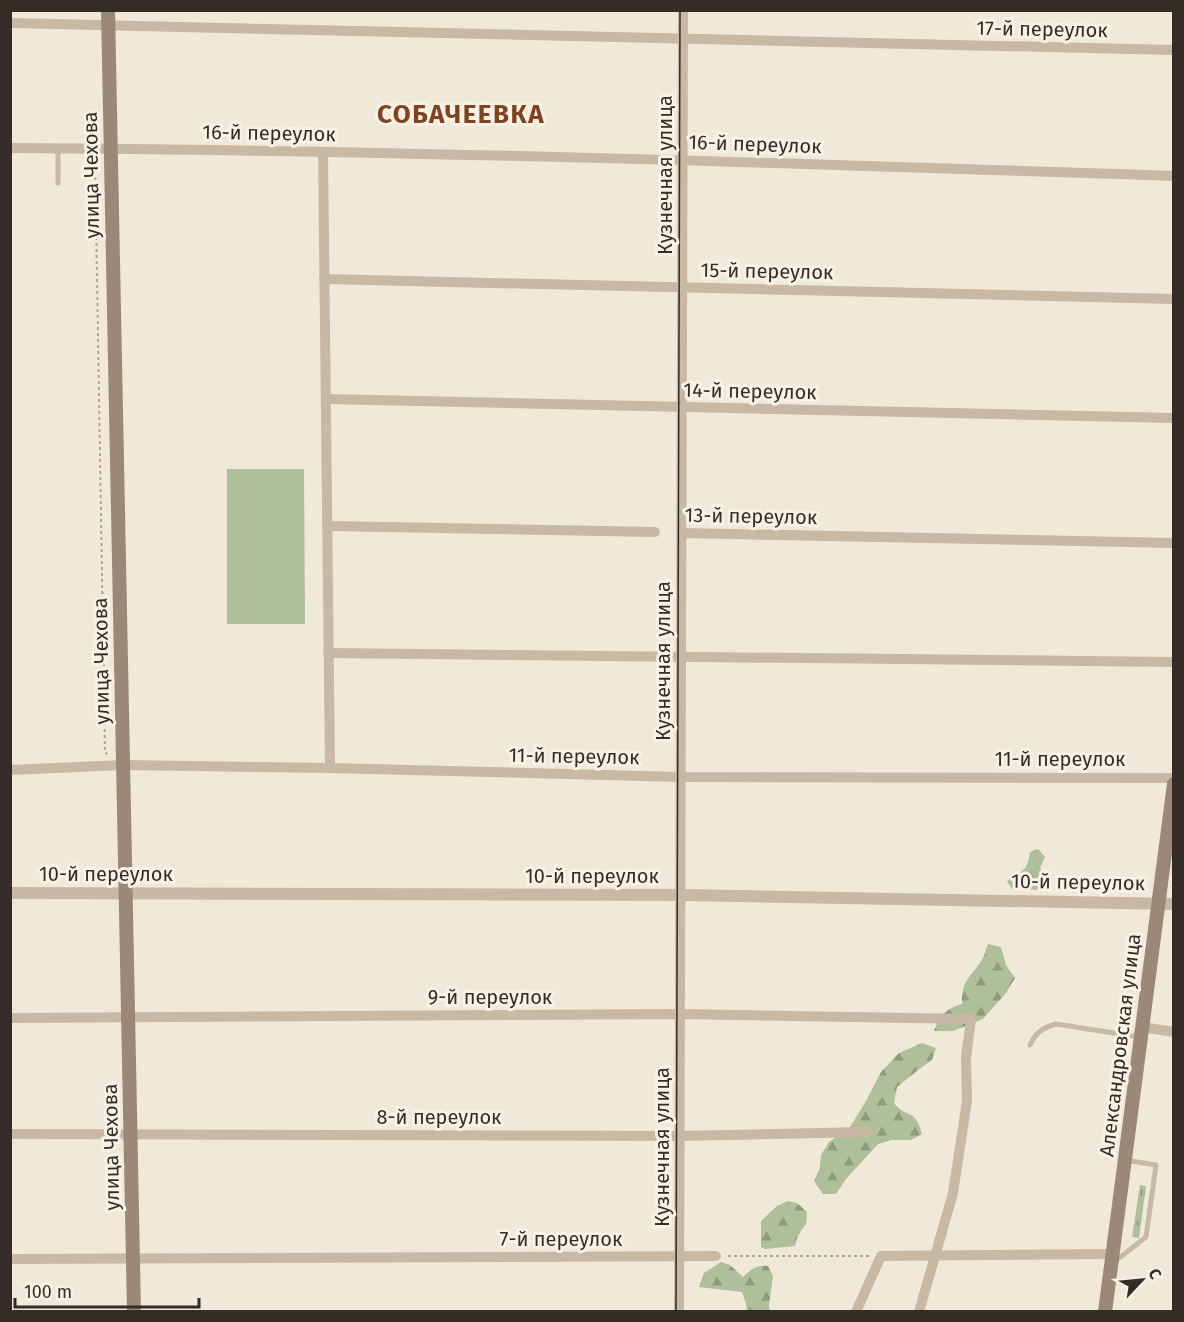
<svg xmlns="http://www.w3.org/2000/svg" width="1184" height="1322" font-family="'Fira Sans',sans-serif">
<defs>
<pattern id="grass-tufts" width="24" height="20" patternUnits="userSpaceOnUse" patternTransform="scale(1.5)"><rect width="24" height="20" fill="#aebf99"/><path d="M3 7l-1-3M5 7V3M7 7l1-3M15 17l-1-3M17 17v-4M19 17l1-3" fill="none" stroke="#8e9b7d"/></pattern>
<pattern id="forest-firs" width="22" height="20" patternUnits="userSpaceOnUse" patternTransform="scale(1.5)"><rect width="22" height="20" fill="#aebf99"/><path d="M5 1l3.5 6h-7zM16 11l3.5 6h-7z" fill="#8e9b7d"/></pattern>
</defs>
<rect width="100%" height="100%" fill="#f0e8d9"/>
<polygon fill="url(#grass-tufts)" points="1140,1185 1146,1186 1139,1238 1132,1237"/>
<g fill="url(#forest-firs)">
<path d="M1038,849L1045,857L1040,868L1046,877V890L1012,889L1007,881C1022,870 1027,873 1030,852Z"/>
<path d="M988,944L1001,947L1006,965L1015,978L1006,993L983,1019L953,1031H934C939,1016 947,1008 962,1004C961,979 972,977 983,958C985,954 986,948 988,944Z"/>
<path d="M922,1043L936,1048L932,1060L918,1070L897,1087L894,1103C906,1119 915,1107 922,1134L911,1140H892L878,1144L846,1179L836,1194H823L814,1181L820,1168L821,1155L829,1142L850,1127L866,1101L881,1072L899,1053Z"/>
<polygon points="788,1201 797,1203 807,1212 806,1224 798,1235 795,1246 765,1249 761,1247 761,1221 777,1206"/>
<path d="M721,1262L730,1265L743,1277C752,1269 756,1265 768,1266L773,1276L769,1305L770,1311H747L746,1304L742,1292L699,1287L704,1273Z"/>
</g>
<polygon fill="#aebf99" points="227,469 304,469 305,624 227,624"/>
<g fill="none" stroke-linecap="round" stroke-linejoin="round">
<g stroke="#b3a38f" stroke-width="2" stroke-dasharray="3 3" stroke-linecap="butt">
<polyline points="95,159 105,752 107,754"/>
<polyline points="728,1256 869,1256"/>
</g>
<g stroke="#c8b9a5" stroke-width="5">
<polyline points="58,149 58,183"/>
<path d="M1030,1045C1036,1032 1042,1028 1056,1024L1139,1037"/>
<polyline points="1114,1262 1146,1237 1156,1165 1125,1160"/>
</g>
<g stroke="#c8b9a5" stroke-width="10">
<polyline points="10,23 1174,50"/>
<path d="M10,148C398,150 786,163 1174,176"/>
<polyline points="323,152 330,768"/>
<polyline points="324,279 1174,299"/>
<polyline points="326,399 1174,418"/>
<polyline points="327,526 655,532"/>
<polyline points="682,533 1174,543"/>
<polyline points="328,653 1174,662"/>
<polyline points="10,770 123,765 330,768 681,777 1174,778"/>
<polyline points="10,1018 680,1014 971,1019 966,1057 967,1101 953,1193 919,1312"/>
<polyline points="1142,1027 1174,1032"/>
<polyline points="10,1134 679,1136 867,1132"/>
<polyline points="10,1259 716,1256"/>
<polyline points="679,1312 683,10"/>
<polyline points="856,1312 881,1256 1112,1254"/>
</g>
<polyline stroke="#c8b9a5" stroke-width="12" points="10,893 684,895 1174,904"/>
<g stroke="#9b8877" stroke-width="14">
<polyline points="108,10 134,1312"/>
<polyline points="1105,1312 1174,784"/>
</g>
<polyline stroke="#342c26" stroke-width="1.5" points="676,1312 680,10"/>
</g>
<g text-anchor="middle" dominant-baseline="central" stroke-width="6" stroke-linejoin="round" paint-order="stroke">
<g font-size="20" fill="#342c26" stroke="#f8f1e4">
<text transform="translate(1042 29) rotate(1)">17-й переулок</text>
<text transform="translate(269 133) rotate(1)">16-й переулок</text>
<text transform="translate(755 144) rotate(2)">16-й переулок</text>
<text transform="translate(91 175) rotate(-91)">улица Чехова</text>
<text transform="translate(665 175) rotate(-90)">Кузнечная улица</text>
<text transform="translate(767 271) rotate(1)">15-й переулок</text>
<text transform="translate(750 391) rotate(1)">14-й переулок</text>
<text transform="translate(751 516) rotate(1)">13-й переулок</text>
<text transform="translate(101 661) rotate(-91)">улица Чехова</text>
<text transform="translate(663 661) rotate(-90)">Кузнечная улица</text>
<text transform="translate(574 756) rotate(1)">11-й переулок</text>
<text x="1060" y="759">11-й переулок</text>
<text x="106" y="874">10-й переулок</text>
<text x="592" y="876">10-й переулок</text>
<text transform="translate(1078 882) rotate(1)">10-й переулок</text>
<text x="490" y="997">9-й переулок</text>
<text transform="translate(1120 1045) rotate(-83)">Александровская улица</text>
<text x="439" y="1117">8-й переулок</text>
<text transform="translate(111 1147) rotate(-91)">улица Чехова</text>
<text transform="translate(662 1147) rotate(-90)">Кузнечная улица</text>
<text x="561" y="1239">7-й переулок</text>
</g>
<g font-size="26" font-weight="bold" letter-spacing="1.5" fill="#804321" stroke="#f8f1e4">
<text x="461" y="114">СОБАЧЕЕВКА</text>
</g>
</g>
<rect width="1184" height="1322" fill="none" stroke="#342c26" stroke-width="24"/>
<g transform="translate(1142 1280) rotate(64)" stroke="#f8f1e4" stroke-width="4.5" paint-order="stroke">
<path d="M0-4.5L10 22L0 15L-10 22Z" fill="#342c26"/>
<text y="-9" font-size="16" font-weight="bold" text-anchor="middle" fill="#342c26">С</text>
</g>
<path d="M15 1298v9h184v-9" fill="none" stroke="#342c26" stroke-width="3"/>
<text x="24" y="1298" font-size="18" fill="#342c26" stroke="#f8f1e4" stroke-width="4.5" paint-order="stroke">100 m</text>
</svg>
